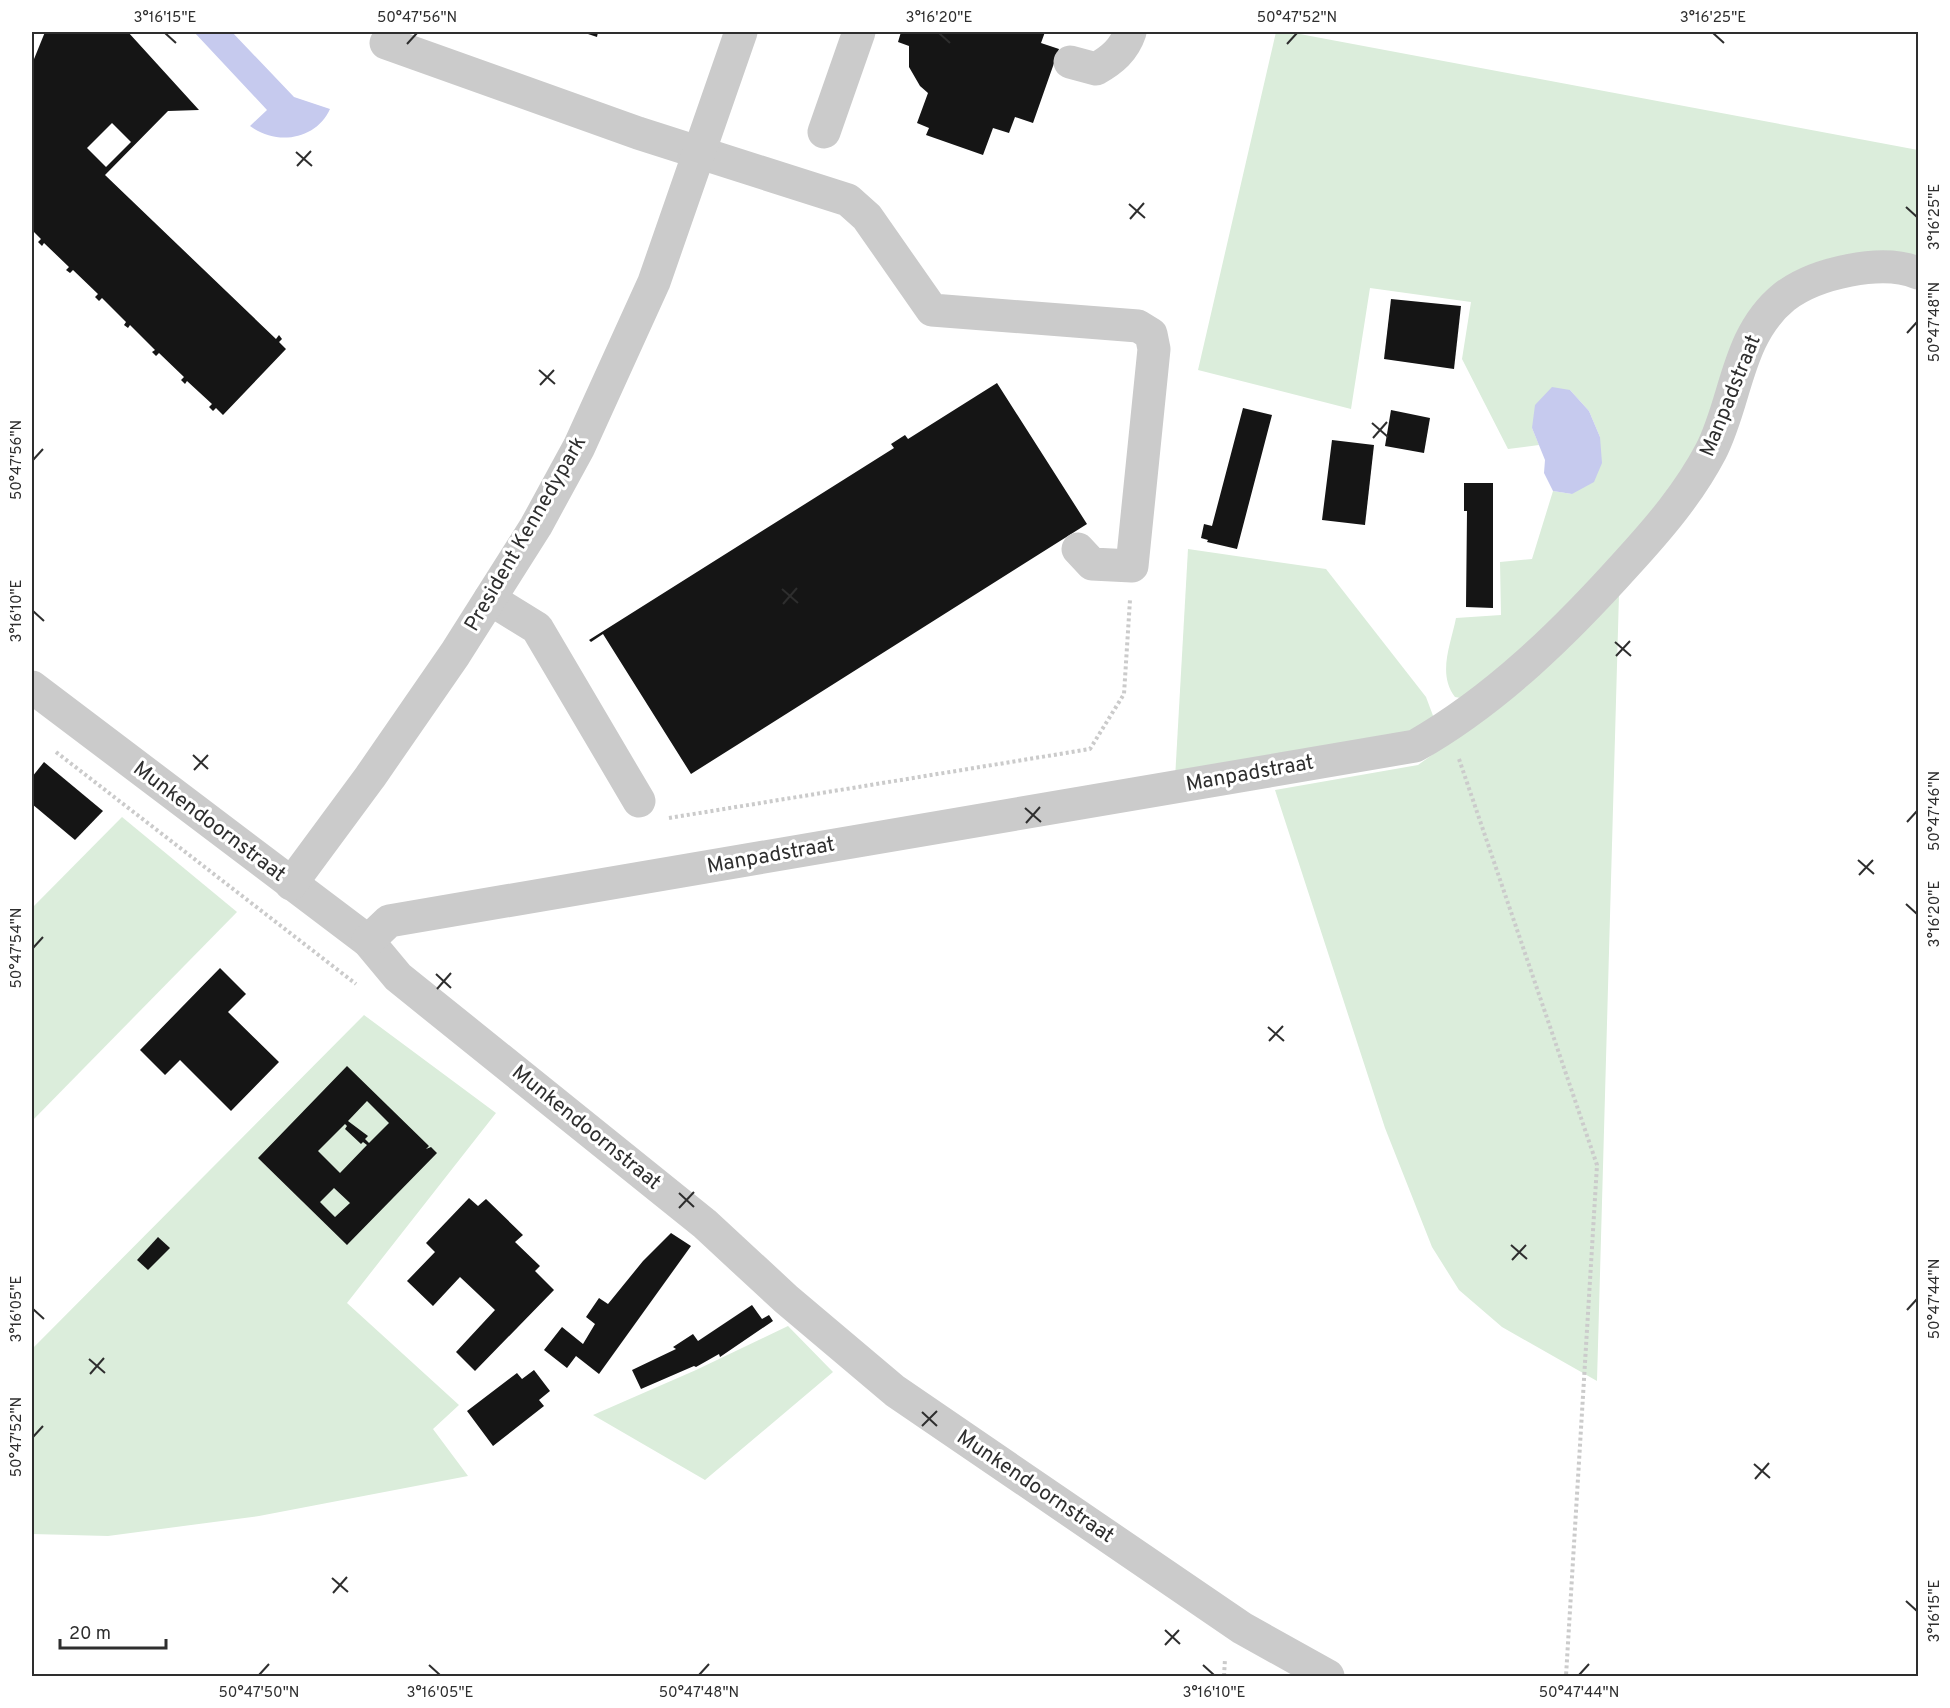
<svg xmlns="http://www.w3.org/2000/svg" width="1950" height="1708" font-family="Overpass,sans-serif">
<rect width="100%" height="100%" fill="#fff"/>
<g fill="#dbeddb">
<path d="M1276,32H1289L1918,150V261L1786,284L1703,439L1654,517L1590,587L1466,699L1455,697C1437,674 1451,644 1456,618L1501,615L1500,562L1532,559L1553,491L1572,494L1600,437L1589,411L1570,390L1532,428L1539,445L1508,449L1462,359L1471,302L1370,288L1351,409L1198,370Z"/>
<polygon points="1188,549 1326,569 1426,697 1435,721 1415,733 1175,779"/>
<polygon points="1619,594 1597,1381 1502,1327 1459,1290 1432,1247 1385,1128 1275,790 1418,765 1479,721"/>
<polygon points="122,817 237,912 32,1121 32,908"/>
<polygon points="364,1015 496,1113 347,1303 459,1405 433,1429 468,1476 259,1516 108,1536 32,1534 32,1349"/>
<polygon points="788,1326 833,1372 705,1480 593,1415 696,1370"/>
</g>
<g fill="#c6caee">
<path d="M194,32H232L294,97L330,109C316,140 276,146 250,126L267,110Z"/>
<polygon points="1552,387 1570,390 1589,411 1600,437 1602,463 1594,482 1572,494 1553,491 1544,473 1545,460 1532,428 1535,405"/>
</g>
<g fill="#151515" fill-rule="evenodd">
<path d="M45,32H128L199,110L168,111L105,175L276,339L279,335L282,339L279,342L286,349L223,415L216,408L213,411L209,407L212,404L187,381L185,384L181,380L184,377L159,353L156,356L152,352L155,350L130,325L128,328L124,325L126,322L102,298L99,301L95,297L98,294L73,270L70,273L66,270L69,267L44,243L42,246L38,242L41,239L32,230V64ZM112,123L131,142L106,167L87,148Z"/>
<polygon points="582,32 598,32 597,37"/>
<polygon points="901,32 913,34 914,32 1045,32 1041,43 1059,49 1033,123 1015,117 1009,133 993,128 983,155 926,135 929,128 917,123 928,93 920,86 909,67 909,46 898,42"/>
<polygon points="1391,299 1461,306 1454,369 1384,359"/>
<polygon points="997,383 1087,524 691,774 603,634 591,642 589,640 894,448 891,444 905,435 908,439"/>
<polygon points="1243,408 1272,415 1237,549 1207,542 1208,540 1201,538 1204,524 1212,526"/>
<polygon points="1391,410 1430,418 1424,453 1385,446"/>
<polygon points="1332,440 1374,445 1365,525 1322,520"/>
<polygon points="1464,483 1493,483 1493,608 1466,607 1467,511 1464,511"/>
<polygon points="44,762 103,811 75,840 32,804 32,777"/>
<polygon points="220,968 246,994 228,1012 279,1062 231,1111 180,1060 165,1075 140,1050"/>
<path d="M347,1066L429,1146L426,1149L431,1147L437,1153L347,1245L258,1158ZM367,1101L389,1123L369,1143L365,1139L368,1136L348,1121ZM345,1124L347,1126L345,1129L361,1144L363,1142L367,1145L340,1173L318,1151ZM334,1188L350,1203L335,1217L320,1202Z"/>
<polygon points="469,1198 478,1206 486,1199 523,1235 515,1242 540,1266 535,1271 554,1290 475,1371 456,1352 495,1310 460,1277 433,1306 407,1281 435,1252 426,1243"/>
<polygon points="671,1233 691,1246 599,1374 576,1356 567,1368 544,1350 562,1327 583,1344 595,1324 586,1317 599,1298 608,1304 643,1261"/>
<polygon points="158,1237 170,1248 148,1270 137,1260"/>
<polygon points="752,1305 762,1319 769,1315 773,1321 720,1357 719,1354 696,1367 694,1366 641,1389 632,1370 676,1349 673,1347 693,1334 698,1341"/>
<polygon points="534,1370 550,1391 539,1400 544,1406 493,1446 467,1411 517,1373 522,1379"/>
</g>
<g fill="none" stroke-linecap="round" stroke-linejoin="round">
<g stroke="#cbcbcb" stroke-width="4" stroke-dasharray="3 3" stroke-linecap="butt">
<polyline points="56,752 356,984"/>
<polyline points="1459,759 1597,1165 1566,1676"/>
<polyline points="669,818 1090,749 1124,694 1130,600"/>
<polyline points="1224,1676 1225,1659"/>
</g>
<g stroke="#cbcbcb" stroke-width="33">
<polyline points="386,43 638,133 848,200 867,217 932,310 1138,326 1151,334 1154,349 1132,566 1092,564 1078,549"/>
<path d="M1070,62L1096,69C1112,60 1124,50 1130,32"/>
<polyline points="824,132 859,32"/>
<polyline points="490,599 537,628 639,801"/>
<polyline points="32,687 368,941 398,977 705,1224 786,1299 895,1391 1242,1628 1328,1676"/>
<polyline points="291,884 370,777 455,654 536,526 579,447 654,282 741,32"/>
<path d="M368,941L389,921L1415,746C1496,700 1565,632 1627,563C1659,528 1689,493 1711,451C1737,400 1736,336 1784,297C1815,273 1882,258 1918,273"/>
</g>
</g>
<path fill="none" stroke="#2e2e2e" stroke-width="2" d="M165,33L176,43M939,33L950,43M1713,33L1724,43M407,44L417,33M1287,44L1297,33M296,152L312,166M297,166L311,151M1129,204L1145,218M1906,207L1917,217M1130,219L1144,203M1907,333L1917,322M539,370L555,384M540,385L554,370M1372,423L1388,437M1373,438L1387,422M33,460L43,449M782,589L798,603M783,604L797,588M33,611L44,621M1615,642L1631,656M1616,656L1630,641M193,755L208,769M194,770L208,755M1025,808L1041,822M1907,822L1917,811M1026,823L1040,807M1858,860L1874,874M1859,875L1873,860M1906,904L1917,914M33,948L43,937M436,974L451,988M437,989L451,973M1268,1027L1284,1041M1269,1041L1283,1026M679,1193L694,1207M679,1208L694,1192M1511,1245L1527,1259M1512,1260L1526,1245M33,1309L44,1319M1907,1310L1917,1299M89,1359L105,1373M90,1374L104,1358M922,1412L937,1426M922,1426L937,1411M33,1437L43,1426M1754,1464L1770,1478M1755,1479L1769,1463M332,1578L348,1592M333,1593L347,1577M1906,1601L1917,1611M1165,1630L1180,1644M1165,1645L1179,1630M429,1665L440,1675M1203,1665L1214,1675M259,1675L269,1664M699,1675L709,1664M1579,1675L1589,1664"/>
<g text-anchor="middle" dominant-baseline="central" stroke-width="6" stroke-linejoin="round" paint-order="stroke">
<g font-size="21" fill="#2e2e2e" stroke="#fff">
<text transform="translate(1731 396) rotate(-68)">Manpadstraat</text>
<text transform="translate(526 534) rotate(-60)">President Kennedypark</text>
<text transform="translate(1250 774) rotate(-10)">Manpadstraat</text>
<text transform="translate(209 822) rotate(37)">Munkendoornstraat</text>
<text transform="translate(771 856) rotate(-10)">Manpadstraat</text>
<text transform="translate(586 1128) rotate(39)">Munkendoornstraat</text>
<text transform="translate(1035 1487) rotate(34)">Munkendoornstraat</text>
</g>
</g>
<rect width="1950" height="1708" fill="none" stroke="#ffffff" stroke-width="66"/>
<path d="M60 1639v9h106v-9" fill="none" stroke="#2e2e2e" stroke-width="3"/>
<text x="69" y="1639" font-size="18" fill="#2e2e2e" stroke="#ffffff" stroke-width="4.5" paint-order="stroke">20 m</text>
<rect x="33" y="33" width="1884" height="1642" fill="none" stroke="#2e2e2e" stroke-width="2"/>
<g font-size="15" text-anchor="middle" fill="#2e2e2e">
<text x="165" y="22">3°16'15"E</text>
<text x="417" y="22">50°47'56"N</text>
<text x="939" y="22">3°16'20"E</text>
<text x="1297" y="22">50°47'52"N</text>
<text x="1713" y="22">3°16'25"E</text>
<text transform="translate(1934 217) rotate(-90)" y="5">3°16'25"E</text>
<text transform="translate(1934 322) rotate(-90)" y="5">50°47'48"N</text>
<text transform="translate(16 460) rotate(-90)" y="5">50°47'56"N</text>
<text transform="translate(16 611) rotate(-90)" y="5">3°16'10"E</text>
<text transform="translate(1934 811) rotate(-90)" y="5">50°47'46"N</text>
<text transform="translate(1934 914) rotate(-90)" y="5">3°16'20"E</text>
<text transform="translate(16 948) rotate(-90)" y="5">50°47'54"N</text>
<text transform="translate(1934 1299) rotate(-90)" y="5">50°47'44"N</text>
<text transform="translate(16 1309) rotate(-90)" y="5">3°16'05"E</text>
<text transform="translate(16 1437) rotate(-90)" y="5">50°47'52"N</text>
<text transform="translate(1934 1611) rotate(-90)" y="5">3°16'15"E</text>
<text x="259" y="1697">50°47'50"N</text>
<text x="440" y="1697">3°16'05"E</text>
<text x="699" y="1697">50°47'48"N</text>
<text x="1214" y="1697">3°16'10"E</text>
<text x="1579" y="1697">50°47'44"N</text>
</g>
</svg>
